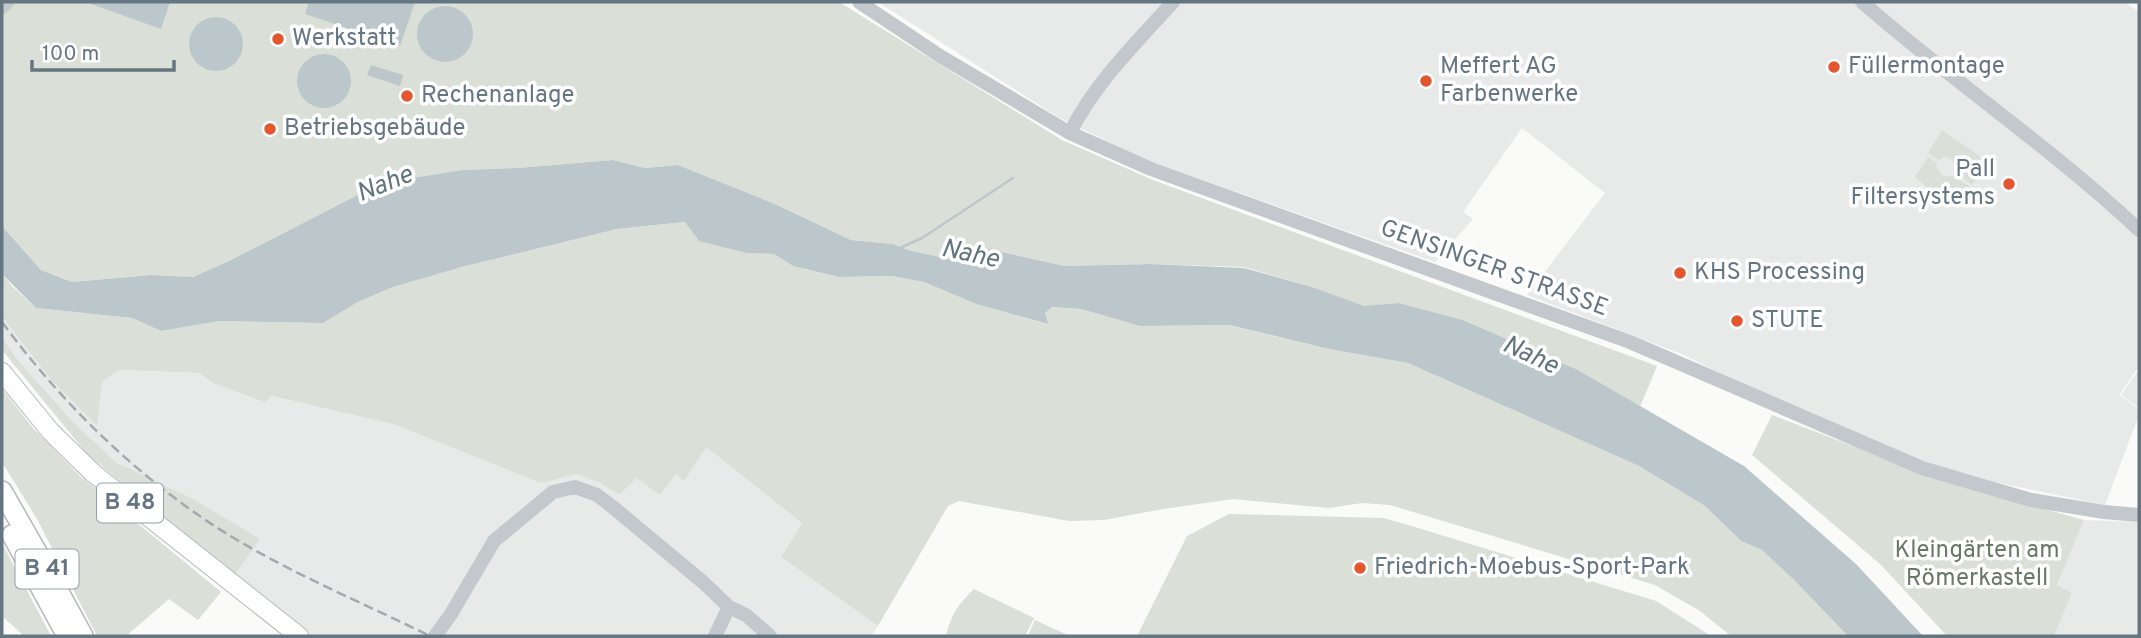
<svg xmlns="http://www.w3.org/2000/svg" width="2141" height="638" font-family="Overpass,sans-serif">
<rect width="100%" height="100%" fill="#fafaf8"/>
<g fill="#e8e9e9">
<polygon points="878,2 2124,2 2139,12 2139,366 2119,395 2139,409 2139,415 2105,505 1995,482 1921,461 1757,392 1684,355 1527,295 1605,193 1522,128 1463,212 1473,219 1435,262 1143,159 1058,117"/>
<polygon points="2,317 52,381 96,425 102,382 119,370 199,373 213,383 396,425 541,482 576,474 600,483 619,495 637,478 676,474 684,480 706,447 802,523 781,557 878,626 871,636 287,636 225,588 248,555 117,463 73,422 17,359 2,337"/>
<polygon points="2139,369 2139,408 2121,395"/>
<polygon points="2084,520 2139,522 2139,636 2054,636 2072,593 2057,585"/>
</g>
<g fill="#dadfd7">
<polygon points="2,2 839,2 1062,140 1153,180 1657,366 1640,407 1576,369 1463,320 1399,303 1364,307 1312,287 1244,267 1150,264 1065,266 988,249 953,250 949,259 908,250 893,244 851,240 775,204 678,165 645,168 613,160 518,168 462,170 381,183 229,261 193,277 151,275 72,282 41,270 2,226"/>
<path d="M1942,130L1988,162L1972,185L1954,171C1955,164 1953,157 1944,157L1939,160L1928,153Z"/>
<polygon points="1928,157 1937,163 1936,168 1943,176 1953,176 1972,188 1961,203 1950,195 1933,193 1915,177"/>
<polygon points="686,222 747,253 774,254 793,266 839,277 891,276 924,282 976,304 1047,324 1045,313 1051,307 1081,309 1140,326 1228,325 1329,349 1408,363 1639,466 1705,506 1741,541 1762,550 1794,580 1848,636 1731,636 1700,611 1655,585 1390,505 1362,503 1329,508 1233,499 1163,509 1104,520 1069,521 959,501 948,506 878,626 781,557 802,523 706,447 684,481 676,474 660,495 637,478 619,495 600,483 576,474 541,483 396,425 271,396 265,402 213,383 199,373 119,370 102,382 97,426 52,381 2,317 2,274 13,287 36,308 132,318 161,331 220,321 323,323 358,302 393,287 462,267 617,229"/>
<polygon points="2,337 17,359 73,422 117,463 193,499 260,539 234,576 87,454 2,350"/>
<polygon points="2,389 33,428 79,475 221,592 198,620 169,599 126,636 97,636 37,519 2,462"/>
<polygon points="1772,415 1936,478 2084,520 2057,585 2072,593 2054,636 1947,636 1880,564 1752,455"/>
<polygon points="1229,514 1383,518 1405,524 1656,601 1711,636 1137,636 1187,536"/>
<polygon points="2,543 51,636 24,636 2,616"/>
<path d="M974,589L1034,618L1025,636H946C950,616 959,603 974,589Z"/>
<polygon points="1035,620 1070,636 1028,636"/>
</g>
<g fill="#bbc7cb">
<polygon points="92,2 170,2 161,29 91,4"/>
<polygon points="309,2 415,2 400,46 305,14"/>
<circle cx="445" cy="34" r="28"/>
<circle cx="216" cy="44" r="27"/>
<circle cx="324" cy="81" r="27"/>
<polygon points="371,65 403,75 400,86 367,75"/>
<polygon points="613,160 645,168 678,165 775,204 851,240 893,244 908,250 949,259 953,250 988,249 1065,266 1150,264 1244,268 1312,287 1364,306 1399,303 1463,320 1576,369 1744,466 1856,564 1923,636 1848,636 1794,580 1762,550 1741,541 1705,506 1639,466 1408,363 1329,349 1229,325 1140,326 1081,309 1052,307 1045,313 1048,324 976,304 924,282 891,276 839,277 793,266 774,254 747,253 699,241 685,222 617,229 462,267 393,287 358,302 323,323 220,321 161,331 132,318 36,308 2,274 2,226 41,270 72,282 151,275 193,277 229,261 381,183 462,170 518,168"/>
</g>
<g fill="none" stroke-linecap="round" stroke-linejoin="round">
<polyline stroke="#bbc7cb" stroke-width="2.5" points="900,248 922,238 1013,178"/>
<defs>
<polyline id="major" points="2,372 51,432 93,473 299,636"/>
<g id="highway">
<polyline points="2,491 42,561 83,636"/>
<polyline points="12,535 67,636"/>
</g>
</defs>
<use href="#major" stroke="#b5babe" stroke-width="20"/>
<use href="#highway" stroke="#b4b9bd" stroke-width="22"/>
<g stroke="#c3c8cc" stroke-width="14">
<polyline points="859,2 940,56 1070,133 1151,169 1630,342 1922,468 2031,500 2104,512 2139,515"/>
<path d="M1862,2C1952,81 2052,148 2139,230"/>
<polyline points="2,7 7,2"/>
<path d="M1070,133C1094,84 1136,43 1173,2"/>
<polyline points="435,636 451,614 494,541 553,492 575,487 597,495 614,508 704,583 729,607 746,615 770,636"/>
<polyline points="715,636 729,607"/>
</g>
<use href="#major" stroke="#fff" stroke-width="18"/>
<use href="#highway" stroke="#fff" stroke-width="19"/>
<path stroke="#a2aab0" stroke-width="2.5" stroke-dasharray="10 5" stroke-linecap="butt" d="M2,322C60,401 133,473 216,527C283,570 359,601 430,636"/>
</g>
<g fill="#e4572e" stroke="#fff" stroke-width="2.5">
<circle cx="278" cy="39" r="7"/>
<circle cx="1834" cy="67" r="7"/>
<circle cx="1426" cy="81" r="7"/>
<circle cx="407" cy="96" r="7"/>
<circle cx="270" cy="129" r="7"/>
<circle cx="2009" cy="184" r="7"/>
<circle cx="1680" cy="273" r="7"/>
<circle cx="1737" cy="321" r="7"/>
<circle cx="1360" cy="568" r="7"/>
</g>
<g text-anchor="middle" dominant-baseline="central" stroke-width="7" stroke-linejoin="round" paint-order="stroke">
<g fill="#fff" stroke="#939fa8" stroke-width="2">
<rect x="97" y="483.5" width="66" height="39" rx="5"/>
<rect x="15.5" y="549.5" width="63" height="39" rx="5"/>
</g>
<g font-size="23" font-weight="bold" fill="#657683">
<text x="130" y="503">B 48</text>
<text x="47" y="569">B 41</text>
</g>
<g font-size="24" fill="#657683" stroke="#fff" text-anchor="start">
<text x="292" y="39">Werkstatt</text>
<text x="1440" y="67">Meffert AG<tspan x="1440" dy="28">Farbenwerke</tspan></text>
<text x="1848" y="67">Füllermontage</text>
<text x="421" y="96">Rechenanlage</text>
<text x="284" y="129">Betriebsgebäude</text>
<text x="1995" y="170" text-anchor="end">Pall<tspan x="1995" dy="28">Filtersystems</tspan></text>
<text x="1694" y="273">KHS Processing</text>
<text x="1751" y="321">STUTE</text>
<text x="1374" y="568">Friedrich-Moebus-Sport-Park</text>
</g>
<g font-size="24" fill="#657683" stroke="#fff">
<text transform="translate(1494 269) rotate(20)">GENSINGER STRASSE</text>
</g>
<g font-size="24" fill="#687a64" stroke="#fff">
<text x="1977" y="551">Kleingärten am<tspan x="1977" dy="28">Römerkastell</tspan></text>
</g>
<g font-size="26" font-style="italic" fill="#60757c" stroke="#fff">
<text transform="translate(385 185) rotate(-22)">Nahe</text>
<text transform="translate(970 255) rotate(12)">Nahe</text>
<text transform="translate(1530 356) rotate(25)">Nahe</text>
</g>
</g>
<rect width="2141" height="638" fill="none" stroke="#657683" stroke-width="7"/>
<path d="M32 60v10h142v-10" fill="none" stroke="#657683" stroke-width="3.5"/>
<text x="42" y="60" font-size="21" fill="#657683" stroke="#ffffff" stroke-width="5" paint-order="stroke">100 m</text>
</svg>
